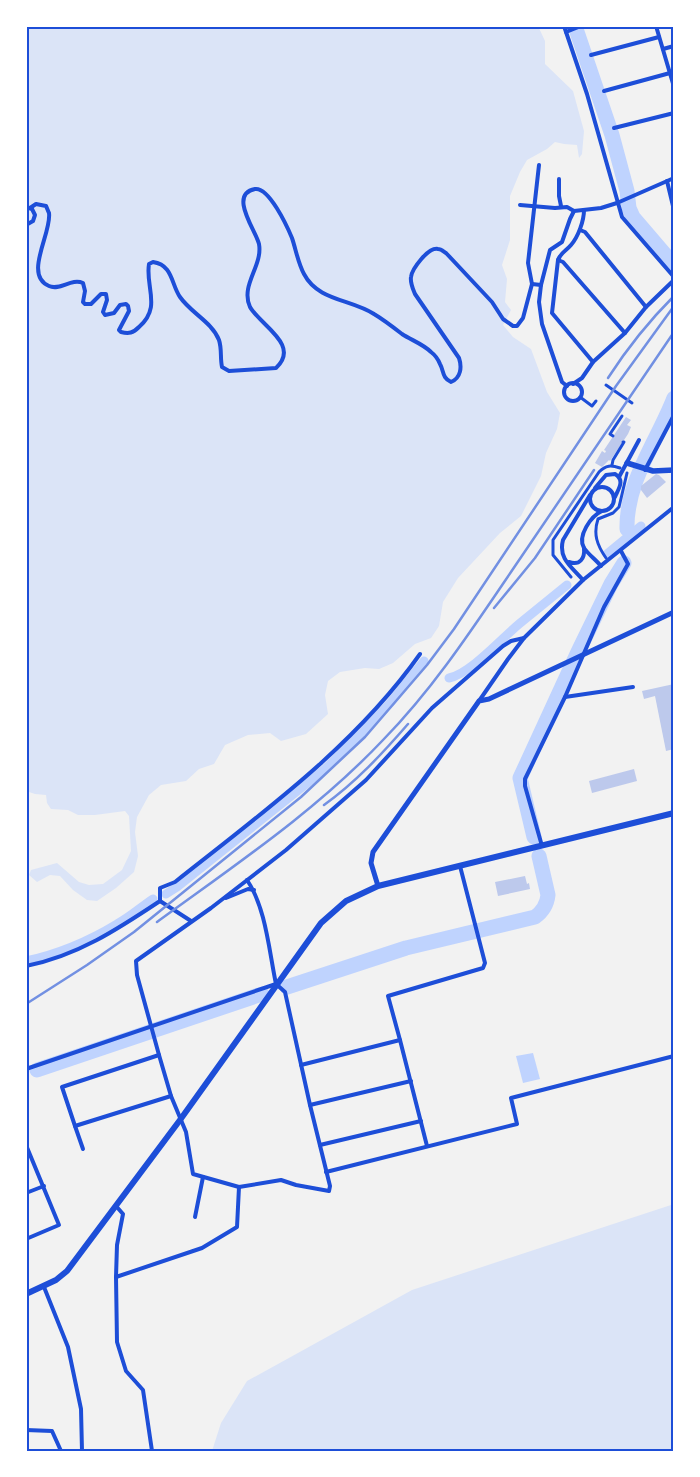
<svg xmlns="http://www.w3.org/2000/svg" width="700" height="1477" font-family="Karla,sans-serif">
<rect width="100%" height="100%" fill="#f2f2f2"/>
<g fill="#dbe4f7">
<polygon points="26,26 538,26 545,41 545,64 573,91 584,131 582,154 579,158 577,145 564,144 555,142 547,149 527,160 520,172 510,196 510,240 502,265 507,279 505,302 511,310 503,325 513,337 531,349 547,392 560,413 557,429 546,453 541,476 521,516 500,533 458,578 443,602 439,626 431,638 415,644 393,663 379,669 365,668 340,672 328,681 325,695 328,714 306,734 281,741 270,733 248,735 225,745 214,764 199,769 186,781 161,785 149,795 137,817 135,832 138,856 134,872 116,888 97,901 87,900 73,890 60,876 50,875 37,882 29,875 31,870 57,863 79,882 89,885 103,884 122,870 131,851 129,816 125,811 95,815 78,815 68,810 51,809 47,803 46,795 35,794 26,791"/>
<polygon points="671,1205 674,1206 674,1451 212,1451 221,1423 247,1381 412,1290"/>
</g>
<polygon fill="#bfd3fe" points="533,1053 540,1079 523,1083 516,1056"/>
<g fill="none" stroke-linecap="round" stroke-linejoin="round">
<g stroke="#bfd3fe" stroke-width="9">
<polyline points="607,554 641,526"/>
<path d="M449,678C470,674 501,639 519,624C535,611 551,598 567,585"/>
<polyline points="166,894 177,887 325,769 360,735 391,702 424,661"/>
<path d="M26,961C58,954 89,941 117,924C130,917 141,907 153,899"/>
</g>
<g stroke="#bfd3fe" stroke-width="15">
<polyline points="575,26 612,135 627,191 629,208 633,217 674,265"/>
<path d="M627,529C626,481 657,442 674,398"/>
<polyline points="534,837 520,778 578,652 611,584 624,563"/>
<path d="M287,987L406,948L535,917C542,912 547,904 548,895L539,856"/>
<polyline points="37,1070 262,994"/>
</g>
</g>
<g fill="#bdc9ec">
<polygon points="626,417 631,420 627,425 631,427 628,434 610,461 609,460 602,467 595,463 602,451 605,453 606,451 604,450"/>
<polygon points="656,474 659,475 666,482 647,498 641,490 641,486"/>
<polygon points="674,684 674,749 666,751 655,696 644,699 642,691"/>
<polygon points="634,769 637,781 592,793 589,781"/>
<polygon points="525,876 527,884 529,883 530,889 498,896 495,882"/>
</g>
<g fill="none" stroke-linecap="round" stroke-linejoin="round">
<g stroke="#1d4ed8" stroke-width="3">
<polyline points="606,385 632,403"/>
<polyline points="580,397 592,406 596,401"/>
<polyline points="613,436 610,434 622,416"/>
<polyline points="612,465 613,460 624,442 623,442"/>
<path d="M606,558C597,545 593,534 598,519L613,513L619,507L627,473"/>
<path d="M571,577L553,555V540L599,472C606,465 611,465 620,468"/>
</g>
<g stroke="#1d4ed8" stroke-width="4">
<polyline points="564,26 587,94 622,217 674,277"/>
<polyline points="656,26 674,87"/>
<polyline points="566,32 581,26"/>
<polyline points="663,49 674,46"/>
<polyline points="591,55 659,37"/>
<polyline points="604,91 670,73"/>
<polyline points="614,128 674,113"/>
<polyline points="559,179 559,196 561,206"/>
<polyline points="667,181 673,206"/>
<polyline points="520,205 555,208 567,207 574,211"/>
<polyline points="26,207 32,209 35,215 33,221 26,225"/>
<path d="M30,208L36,204L46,206C47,208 48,211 49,213C52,233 23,275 49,286C60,291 71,278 83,283L85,291L83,302L85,304H91L101,294H106L107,300L103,312L105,315L114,313L120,305L126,304L128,306L129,311L119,330L121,332C129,334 133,333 139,327C162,307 145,287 149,264L153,262C173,265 171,284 180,297C191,313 212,322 219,340C222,349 220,358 222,367L229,371L276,368C301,345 260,325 250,307C240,285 263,266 259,244C256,231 228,194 255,189C269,187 287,226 292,238C296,250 298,263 304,274C318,301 351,299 374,314C384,320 393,327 402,334C411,340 423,344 431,352C435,355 438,359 440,364C444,371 442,378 451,382C461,378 462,367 459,358L415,294C413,289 410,283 411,277C412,269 428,247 438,249C441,249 443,251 446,253L492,302L503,319L513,326H517L523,318L532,284L541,285"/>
<path d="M584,210C584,221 578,237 571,245C566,251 561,252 558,260L552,313L593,362"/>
<polyline points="580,230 585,232 646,307"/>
<polyline points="558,260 563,262 625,333"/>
<polyline points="532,284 528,263 539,165"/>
<circle cx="573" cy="392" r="9"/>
<polyline points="573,384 582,378 593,362 625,333 646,307 674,280"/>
<polyline points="567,386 562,382 542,324 539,302 541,285 550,250 562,242 570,219 574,211 601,208 617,203 674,178"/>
<polyline points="645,470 674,415"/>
<polyline points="619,477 639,440"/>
<circle cx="602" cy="499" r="12"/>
<path d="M595,488L606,475L615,474C625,480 619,488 615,497"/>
<path d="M569,562C580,566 585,558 584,548"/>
<path d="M601,566C596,560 588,554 584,548C577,536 591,516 602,511"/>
<path d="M583,580C572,567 558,559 563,540L590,495"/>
<polyline points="565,697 633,687"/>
<polyline points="479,701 508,659 524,638 583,580 674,507"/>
<polyline points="542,846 525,786 525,779 565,697 604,607 628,564 621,551"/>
<polyline points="226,898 248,889 254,890"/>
<path d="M160,901V888L175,882C262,813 355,746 420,654"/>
<polyline points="160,901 191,921"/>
<path d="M26,966C77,956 118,929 160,901"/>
<polyline points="400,1040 388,996 483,968 485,963 460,866"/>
<polyline points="159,1055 62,1087 75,1126 171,1096"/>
<polyline points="301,1065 400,1040 427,1146"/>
<polyline points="26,1069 276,984"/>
<polyline points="310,1105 411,1081"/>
<polyline points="75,1126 83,1149"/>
<polyline points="26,1145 59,1225 26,1239"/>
<polyline points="320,1145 421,1121"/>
<polyline points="326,1172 517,1124 511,1098 674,1056"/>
<polyline points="239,1187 193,1174 186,1132 171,1096 159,1055 137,975 136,961 211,908 286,850 366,780 432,708 503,646 511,641 524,638"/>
<polyline points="26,1193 44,1186"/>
<path d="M116,1206L123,1214L117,1245L116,1277L202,1248L237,1227L239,1187L281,1180L296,1185L329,1191L330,1186L310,1105L285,992L276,984C269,951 266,908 247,880"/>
<polyline points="195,1217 203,1177"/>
<polyline points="116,1277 117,1342 126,1371 143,1390 152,1451"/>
<polyline points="44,1287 68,1347 81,1409 82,1451"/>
<polyline points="26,1430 52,1431 61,1451"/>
</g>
<polyline stroke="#1d4ed8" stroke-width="5" points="378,886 371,863 373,852 479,701 489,699 674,612"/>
<polyline stroke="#1d4ed8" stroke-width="5.5" points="627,463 653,471 674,470"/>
<polyline stroke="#1d4ed8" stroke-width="6" points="26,1294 56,1280 67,1271 180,1120 321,923 346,901 378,886 674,813"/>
<g stroke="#7290e2" stroke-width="2.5">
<path d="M608,378C628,347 648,322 674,296"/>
<polyline points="494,608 535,558 594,470"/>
<path d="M324,805C356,782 382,754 408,724"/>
<path d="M157,922C235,865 316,811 383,740C433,689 473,628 513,569C567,490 621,411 674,332"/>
<polyline points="26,1004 87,965 134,932 301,797 365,737 427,665 454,629 616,386 674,306"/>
</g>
</g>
<rect width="700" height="1477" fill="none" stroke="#ffffff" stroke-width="55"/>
<rect x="28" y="28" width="644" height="1422" fill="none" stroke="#1d4ed8" stroke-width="2"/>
</svg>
